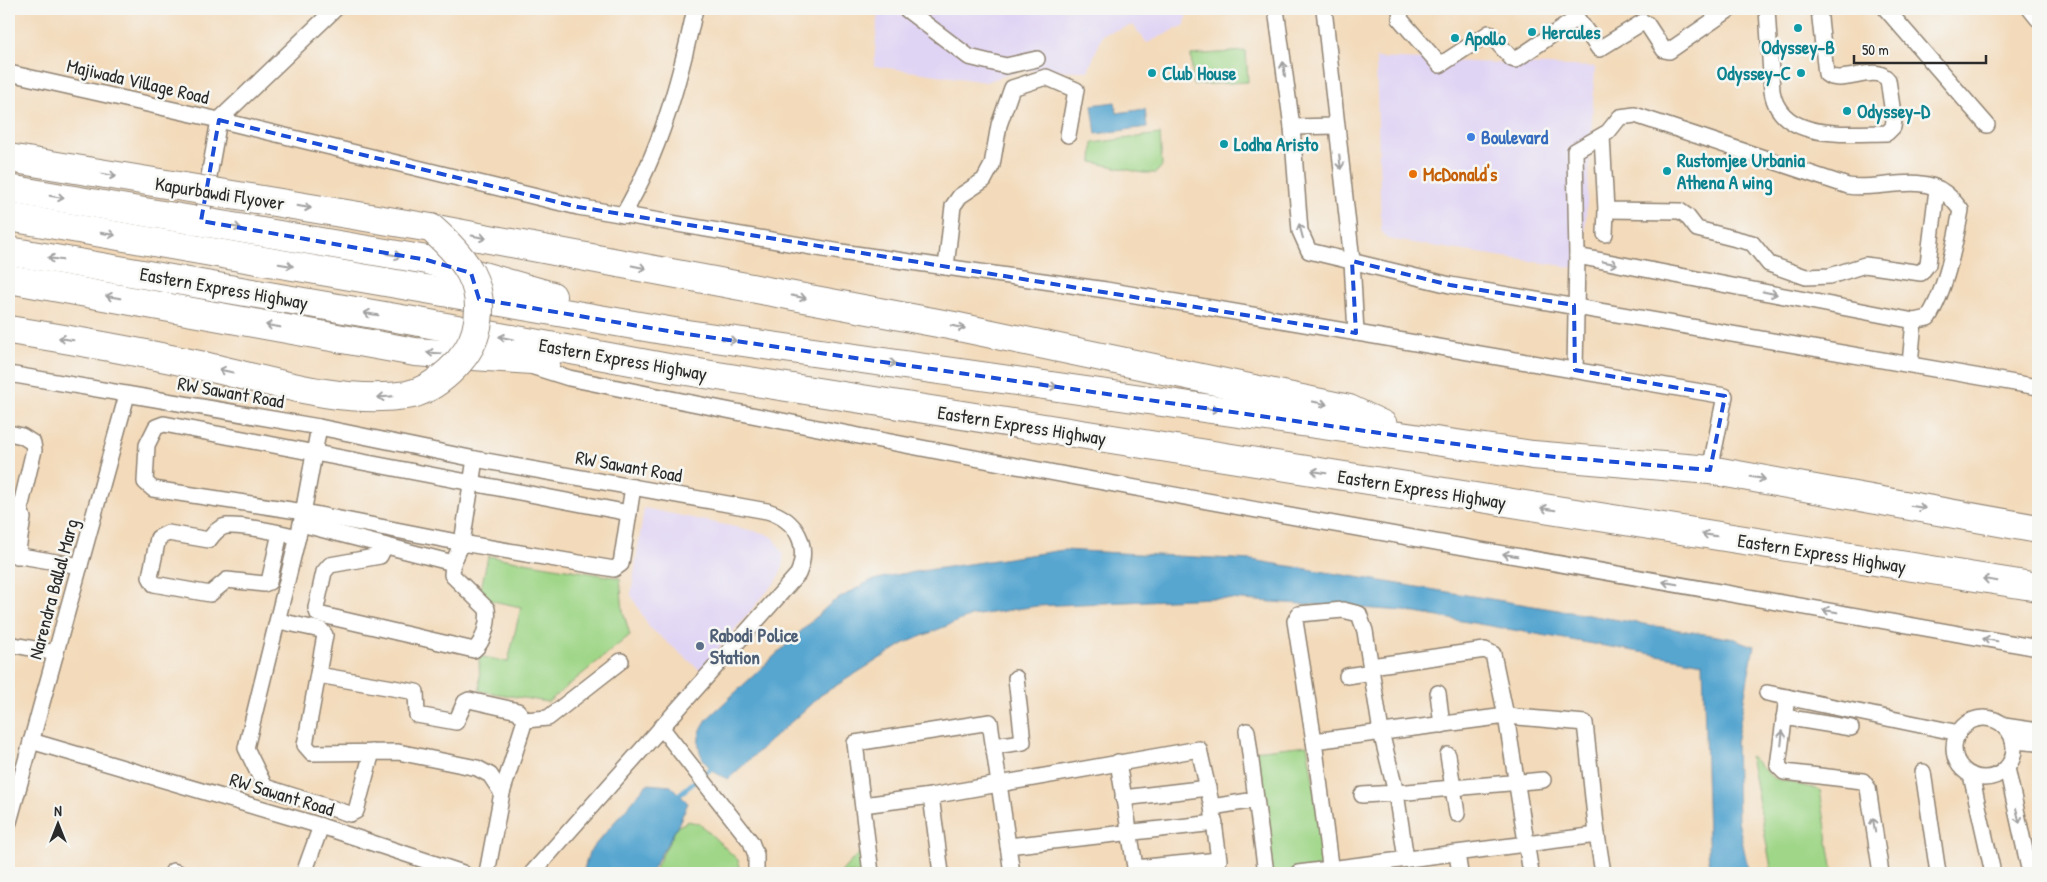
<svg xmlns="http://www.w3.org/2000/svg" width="2047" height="882" font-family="'Patrick Hand',sans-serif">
<rect width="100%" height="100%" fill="#f6f6f2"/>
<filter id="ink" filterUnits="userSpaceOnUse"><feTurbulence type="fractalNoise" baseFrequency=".02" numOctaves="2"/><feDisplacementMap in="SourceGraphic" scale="10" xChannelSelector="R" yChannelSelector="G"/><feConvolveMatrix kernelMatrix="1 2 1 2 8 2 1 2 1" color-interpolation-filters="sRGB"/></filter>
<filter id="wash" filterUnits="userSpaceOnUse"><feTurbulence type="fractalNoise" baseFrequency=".0096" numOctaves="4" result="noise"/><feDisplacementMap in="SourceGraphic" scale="20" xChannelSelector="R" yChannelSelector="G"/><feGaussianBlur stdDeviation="1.12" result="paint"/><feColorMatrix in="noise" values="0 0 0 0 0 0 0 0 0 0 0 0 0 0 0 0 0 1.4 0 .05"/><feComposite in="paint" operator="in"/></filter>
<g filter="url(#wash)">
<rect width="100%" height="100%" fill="#f3daba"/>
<g fill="#e0d4f4">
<polygon points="878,9 1187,9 1185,25 1147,43 1133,25 1103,34 1088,71 1021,70 986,82 874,66"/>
<polygon points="1376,58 1595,67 1583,269 1387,239 1381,230"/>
<polygon points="644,508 764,533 773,537 783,554 783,567 777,580 700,670 649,627 631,595"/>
</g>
<g fill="#9fd687" stroke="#658059">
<polygon points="1246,51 1248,82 1193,85 1191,55"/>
<polygon points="1160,134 1162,166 1156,173 1143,173 1092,162 1093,143"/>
<polygon points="488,556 620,578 623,611 630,635 548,702 480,691 479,656 508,662 521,607 479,598"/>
<polygon points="1307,745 1328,867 1270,873 1254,751"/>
<polygon points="1750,756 1773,778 1820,790 1833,873 1772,873"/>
<polygon points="688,821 700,824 738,860 742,873 653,873 677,827"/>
<polygon points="863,849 866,873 840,873"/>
</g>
<g fill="#56a6d0" stroke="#40687e">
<polygon points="1115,102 1117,113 1145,109 1147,127 1096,134 1092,105"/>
<path d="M1063,550L1252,560L1735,639L1754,646L1736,743L1738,821L1749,873H1709L1703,663L1404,611L1213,598L1037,606L971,616L905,643L821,695L728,779C709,772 694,754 700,733C701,728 705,723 707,719L831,603L870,581L894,575Z"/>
<polygon points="647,784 671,786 688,803 677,827 650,873 583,873 589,852"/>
</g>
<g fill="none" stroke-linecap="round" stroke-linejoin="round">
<polyline stroke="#56a6d0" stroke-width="5" points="676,797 714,766"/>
</g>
</g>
<g filter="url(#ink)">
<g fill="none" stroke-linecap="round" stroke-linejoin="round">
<defs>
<g id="street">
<polyline points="906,9 969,57 1006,66 1037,59"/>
<polyline points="1276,9 1292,127 1300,231 1309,251 1450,285 2038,387"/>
<polyline points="1324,9 1352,261 1356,333"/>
<polyline points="1401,9 1400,19 1440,65 1489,33 1512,59 1515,60 1577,18 1599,49 1643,22 1647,24 1664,50 1669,51 1730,9"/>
<path d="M1767,9L1772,91C1780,142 1848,133 1887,133L1893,127L1894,120L1888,80C1875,62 1842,87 1826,74L1819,9"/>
<polyline points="1886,9 1987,125"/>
<polyline points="2030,9 2038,19"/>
<polyline points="9,73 219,120 578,207 841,252 1106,290 1725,396 1710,470"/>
<polyline points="219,120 335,9"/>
<polyline points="1292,127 1336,126"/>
<polyline points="1602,136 1606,210 1680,211 1687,216 1697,229 1752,243 1769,264 1806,277 1830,276 1865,265 1921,273 1928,264 1937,189"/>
<path d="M623,215C660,152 680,80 695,9"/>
<polyline points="201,221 219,120"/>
<polyline points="1605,234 1606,210"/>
<path d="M1577,256L1575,151L1608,132L1620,117L1635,115L1848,186C1877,191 1921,173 1945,193C1951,197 1956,204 1961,210C1955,243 1946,290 1928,318L1914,321"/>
<polyline points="946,267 953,206 960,196 984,180 992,165 999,125 1012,88 1046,77 1076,90 1068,135"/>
<path d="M534,367L569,378C1056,479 1548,561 2038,648"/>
<polyline points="1575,370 1577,256 1914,321 1910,364"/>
<path d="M9,374L319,427L475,459L767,511C797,520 810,545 798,574L532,873"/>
<polyline points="319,427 301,524 453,563"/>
<polyline points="9,433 22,436 33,443 34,450 20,509 23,518 17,556"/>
<polyline points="475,459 462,543 614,569 621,564 633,487"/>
<polyline points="301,524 246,748 265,787 350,814 356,811 372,752"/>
<path d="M280,533L269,582L264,584L227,580L210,594L154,584L150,577L158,538L168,533L209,540C214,533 219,527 227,526C243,525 281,533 298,537"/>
<path d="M385,546L380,556L330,565L324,572L316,608L318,614L474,650C484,642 489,621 487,609L452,575L453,563L462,543L304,512L153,489L145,482L147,445L156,427L164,424L629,513"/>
<polyline points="9,554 80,566"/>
<polyline points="279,621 321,630 325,635 305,745 312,753 398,752 477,768 490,775 502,793"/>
<polyline points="9,644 56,653"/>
<polyline points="1371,666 1485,650 1493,654 1506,716 1531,873"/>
<polyline points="318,675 416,692 417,715 456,722 465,702 469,700 518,711 525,720 502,793 487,873"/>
<polyline points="1347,676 1372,672"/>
<polyline points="1438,693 1442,725"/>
<polyline points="1767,693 1959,733"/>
<polyline points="1787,697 1778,766 1784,772 1863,781 1868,788 1881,873"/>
<polyline points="1784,717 1851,728"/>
<circle cx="1984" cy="748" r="30"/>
<polyline points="525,720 548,718 621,661"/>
<polyline points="2004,726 2038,731"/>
<polyline points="661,727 751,842 756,855 756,873"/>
<polyline points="1247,731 1266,873"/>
<polyline points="31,741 321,826 463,873"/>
<polyline points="1314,741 1506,716 1585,723 1597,835 1603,873"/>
<polyline points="2013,741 2038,743"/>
<polyline points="994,746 1023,742 1016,678"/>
<polyline points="1448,755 1457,814"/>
<polyline points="1118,762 1136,873"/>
<polyline points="2007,768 2030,873"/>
<polyline points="1923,772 1938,873"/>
<polyline points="1971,775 1993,873"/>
<polyline points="931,796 941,873"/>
<polyline points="1123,798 1208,788"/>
<polyline points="863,805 931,796 1199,749 1212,807 1219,860 1135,868"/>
<polyline points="1212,807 1255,800"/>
<polyline points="9,822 127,395"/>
<polyline points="1008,846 1215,823"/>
<polyline points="1457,854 1460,873"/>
<polyline points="1406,859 1396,793 1543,780"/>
<polyline points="173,873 173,871 179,873"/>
<polyline points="304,873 321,826"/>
<polyline points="871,873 855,743 990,722 1012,873"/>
<polyline points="1298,873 1597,835"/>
<polyline points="1331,873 1314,741 1295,621 1299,614 1343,610 1359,614 1365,631 1381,732 1396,793 1362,795"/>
</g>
<g id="highway">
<polyline points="9,189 427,260 552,296"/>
<polyline points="9,217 680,333 1533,455 1710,470 2038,529"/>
<polyline points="431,228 954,326 1349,409 1383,425"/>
<polyline points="9,251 419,322 674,369 2038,587"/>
<polyline points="9,279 415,352 546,361"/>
</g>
</defs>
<use href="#street" stroke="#8f8272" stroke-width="18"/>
<use href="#highway" stroke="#8f8272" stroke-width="30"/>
<use href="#street" stroke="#fff" stroke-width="15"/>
<use href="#highway" stroke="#fff" stroke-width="28"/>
<defs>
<path id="highway-bridge" d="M9,158L431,228C464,257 488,285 476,331C469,359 435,390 407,395C340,405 264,379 199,365C135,351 73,340 9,330"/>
</defs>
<use href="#highway-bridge" stroke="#8f8272" stroke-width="30" stroke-linecap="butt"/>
<use href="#highway-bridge" stroke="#fff" stroke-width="28"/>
</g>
<defs><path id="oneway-shaft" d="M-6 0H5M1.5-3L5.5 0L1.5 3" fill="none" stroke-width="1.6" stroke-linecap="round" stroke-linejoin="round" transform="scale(1.25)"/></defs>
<g stroke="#a0a0a0">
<use href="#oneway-shaft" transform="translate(1284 69) rotate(-98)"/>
<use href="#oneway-shaft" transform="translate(1340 162) rotate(84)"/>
<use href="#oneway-shaft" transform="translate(109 175) rotate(9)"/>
<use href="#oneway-shaft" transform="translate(57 197) rotate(10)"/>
<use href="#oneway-shaft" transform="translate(304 207) rotate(9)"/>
<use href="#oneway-shaft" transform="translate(234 227) rotate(10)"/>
<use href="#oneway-shaft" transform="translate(1301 231) rotate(-105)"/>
<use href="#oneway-shaft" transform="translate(108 234) rotate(10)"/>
<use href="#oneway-shaft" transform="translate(479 237) rotate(11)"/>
<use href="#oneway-shaft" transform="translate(394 255) rotate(10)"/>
<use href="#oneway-shaft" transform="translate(55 259) rotate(-170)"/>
<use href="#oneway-shaft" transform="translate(1610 263) rotate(11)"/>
<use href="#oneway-shaft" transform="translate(286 265) rotate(10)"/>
<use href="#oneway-shaft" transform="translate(639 267) rotate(11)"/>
<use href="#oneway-shaft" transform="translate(1770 293) rotate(11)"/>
<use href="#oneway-shaft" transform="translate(113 297) rotate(-170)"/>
<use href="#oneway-shaft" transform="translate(799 297) rotate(11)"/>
<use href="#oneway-shaft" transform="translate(371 314) rotate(-170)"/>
<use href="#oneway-shaft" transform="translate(273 326) rotate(-170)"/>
<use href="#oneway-shaft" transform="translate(958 327) rotate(12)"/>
<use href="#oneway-shaft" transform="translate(506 338) rotate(-169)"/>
<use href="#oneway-shaft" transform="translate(66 339) rotate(-171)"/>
<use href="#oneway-shaft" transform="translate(729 340) rotate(8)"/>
<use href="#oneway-shaft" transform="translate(434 353) rotate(-176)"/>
<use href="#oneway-shaft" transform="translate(889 363) rotate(8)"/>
<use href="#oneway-shaft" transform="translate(226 371) rotate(-168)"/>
<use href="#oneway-shaft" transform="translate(1050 386) rotate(8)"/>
<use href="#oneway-shaft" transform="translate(385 397) rotate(175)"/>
<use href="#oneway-shaft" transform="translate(1320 403) rotate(12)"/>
<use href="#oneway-shaft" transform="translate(1211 409) rotate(8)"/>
<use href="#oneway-shaft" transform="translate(1319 472) rotate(-171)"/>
<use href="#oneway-shaft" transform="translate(1758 478) rotate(10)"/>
<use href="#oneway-shaft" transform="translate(1918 507) rotate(10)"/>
<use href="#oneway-shaft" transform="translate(1548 509) rotate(-171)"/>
<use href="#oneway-shaft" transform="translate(1709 535) rotate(-171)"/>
<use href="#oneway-shaft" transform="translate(1510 555) rotate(-170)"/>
<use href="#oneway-shaft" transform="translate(1990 580) rotate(-171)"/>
<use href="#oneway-shaft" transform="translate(1670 583) rotate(-170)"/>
<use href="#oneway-shaft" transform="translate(1830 611) rotate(-170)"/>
<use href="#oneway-shaft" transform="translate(1990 640) rotate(-170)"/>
<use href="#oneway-shaft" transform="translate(1782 738) rotate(-84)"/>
<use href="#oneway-shaft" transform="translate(2018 816) rotate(76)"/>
<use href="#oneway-shaft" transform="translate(1874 825) rotate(-99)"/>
</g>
</g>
<path fill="none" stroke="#1d4ed8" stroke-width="4" stroke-dasharray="10 6" stroke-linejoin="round" d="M219,120L578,207L1356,333L1352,261L1450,285L1574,305L1575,370L1725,396L1710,470L1533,455L680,333L479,299L471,273L427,260L201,221Z"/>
<g fill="#0f9aa8" stroke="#f6f6f2" stroke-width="2">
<circle cx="1798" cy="28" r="5"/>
<circle cx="1532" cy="32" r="5"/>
<circle cx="1455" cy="38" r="5"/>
<circle cx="1152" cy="73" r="5"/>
<circle cx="1801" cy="73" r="5"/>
<circle cx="1847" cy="111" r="5"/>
<circle cx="1224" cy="144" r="5"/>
<circle cx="1667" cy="171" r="5"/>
</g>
<circle fill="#3f7fe0" stroke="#f6f6f2" stroke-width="2" cx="1471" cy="137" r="5"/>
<circle fill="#e8710a" stroke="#f6f6f2" stroke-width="2" cx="1413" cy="174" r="5"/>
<circle fill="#5c6f8a" stroke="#f6f6f2" stroke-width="2" cx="700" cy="646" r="5"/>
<g text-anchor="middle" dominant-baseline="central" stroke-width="5" stroke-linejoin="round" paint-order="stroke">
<g font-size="19" font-weight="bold" fill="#0d838f" stroke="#f6f6f2" text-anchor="start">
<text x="1542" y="32">Hercules</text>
<text x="1465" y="38">Apollo</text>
<text x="1798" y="47" text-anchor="middle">Odyssey-B</text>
<text x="1162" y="73">Club House</text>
<text x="1791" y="73" text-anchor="end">Odyssey-C</text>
<text x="1857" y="111">Odyssey-D</text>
<text x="1234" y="144">Lodha Aristo</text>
<text x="1677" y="160">Rustomjee Urbania<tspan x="1677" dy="22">Athena A wing</tspan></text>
</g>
<g font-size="19" fill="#2b2b2b" stroke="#f6f6f2">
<text transform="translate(138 81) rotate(13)">Majiwada Village Road</text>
<text transform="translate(220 193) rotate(9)">Kapurbawdi Flyover</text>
<text transform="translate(224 288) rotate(10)">Eastern Express Highway</text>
<text transform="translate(623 359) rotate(10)">Eastern Express Highway</text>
<text transform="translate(231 392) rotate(10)">RW Sawant Road</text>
<text transform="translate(1022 425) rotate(9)">Eastern Express Highway</text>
<text transform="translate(629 466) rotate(10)">RW Sawant Road</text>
<text transform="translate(1422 489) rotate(9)">Eastern Express Highway</text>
<text transform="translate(1822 553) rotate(9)">Eastern Express Highway</text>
<text transform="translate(53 589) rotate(-75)">Narendra Ballal Marg</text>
<text transform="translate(282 794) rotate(17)">RW Sawant Road</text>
</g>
<g font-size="19" font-weight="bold" fill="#366cbe" stroke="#f6f6f2" text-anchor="start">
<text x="1481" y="137">Boulevard</text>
</g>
<g font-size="19" font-weight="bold" fill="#c56008" stroke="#f6f6f2" text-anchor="start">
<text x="1423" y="174">McDonald's</text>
</g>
<g font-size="19" font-weight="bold" fill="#4e5e75" stroke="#f6f6f2" text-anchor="start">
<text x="710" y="635">Rabodi Police<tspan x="710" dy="22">Station</tspan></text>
</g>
</g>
<rect width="2047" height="882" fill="none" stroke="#f6f6f2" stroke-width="30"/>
<g transform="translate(58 824)" stroke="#f6f6f2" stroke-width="4" paint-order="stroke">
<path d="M0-4L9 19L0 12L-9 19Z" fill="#2b2b2b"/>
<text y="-8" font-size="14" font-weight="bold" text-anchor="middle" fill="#2b2b2b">N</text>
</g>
<path d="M1854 55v8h132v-8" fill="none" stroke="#2b2b2b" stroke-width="2.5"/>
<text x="1862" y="55" font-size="15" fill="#2b2b2b" stroke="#f6f6f2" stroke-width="4" paint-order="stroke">50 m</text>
</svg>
